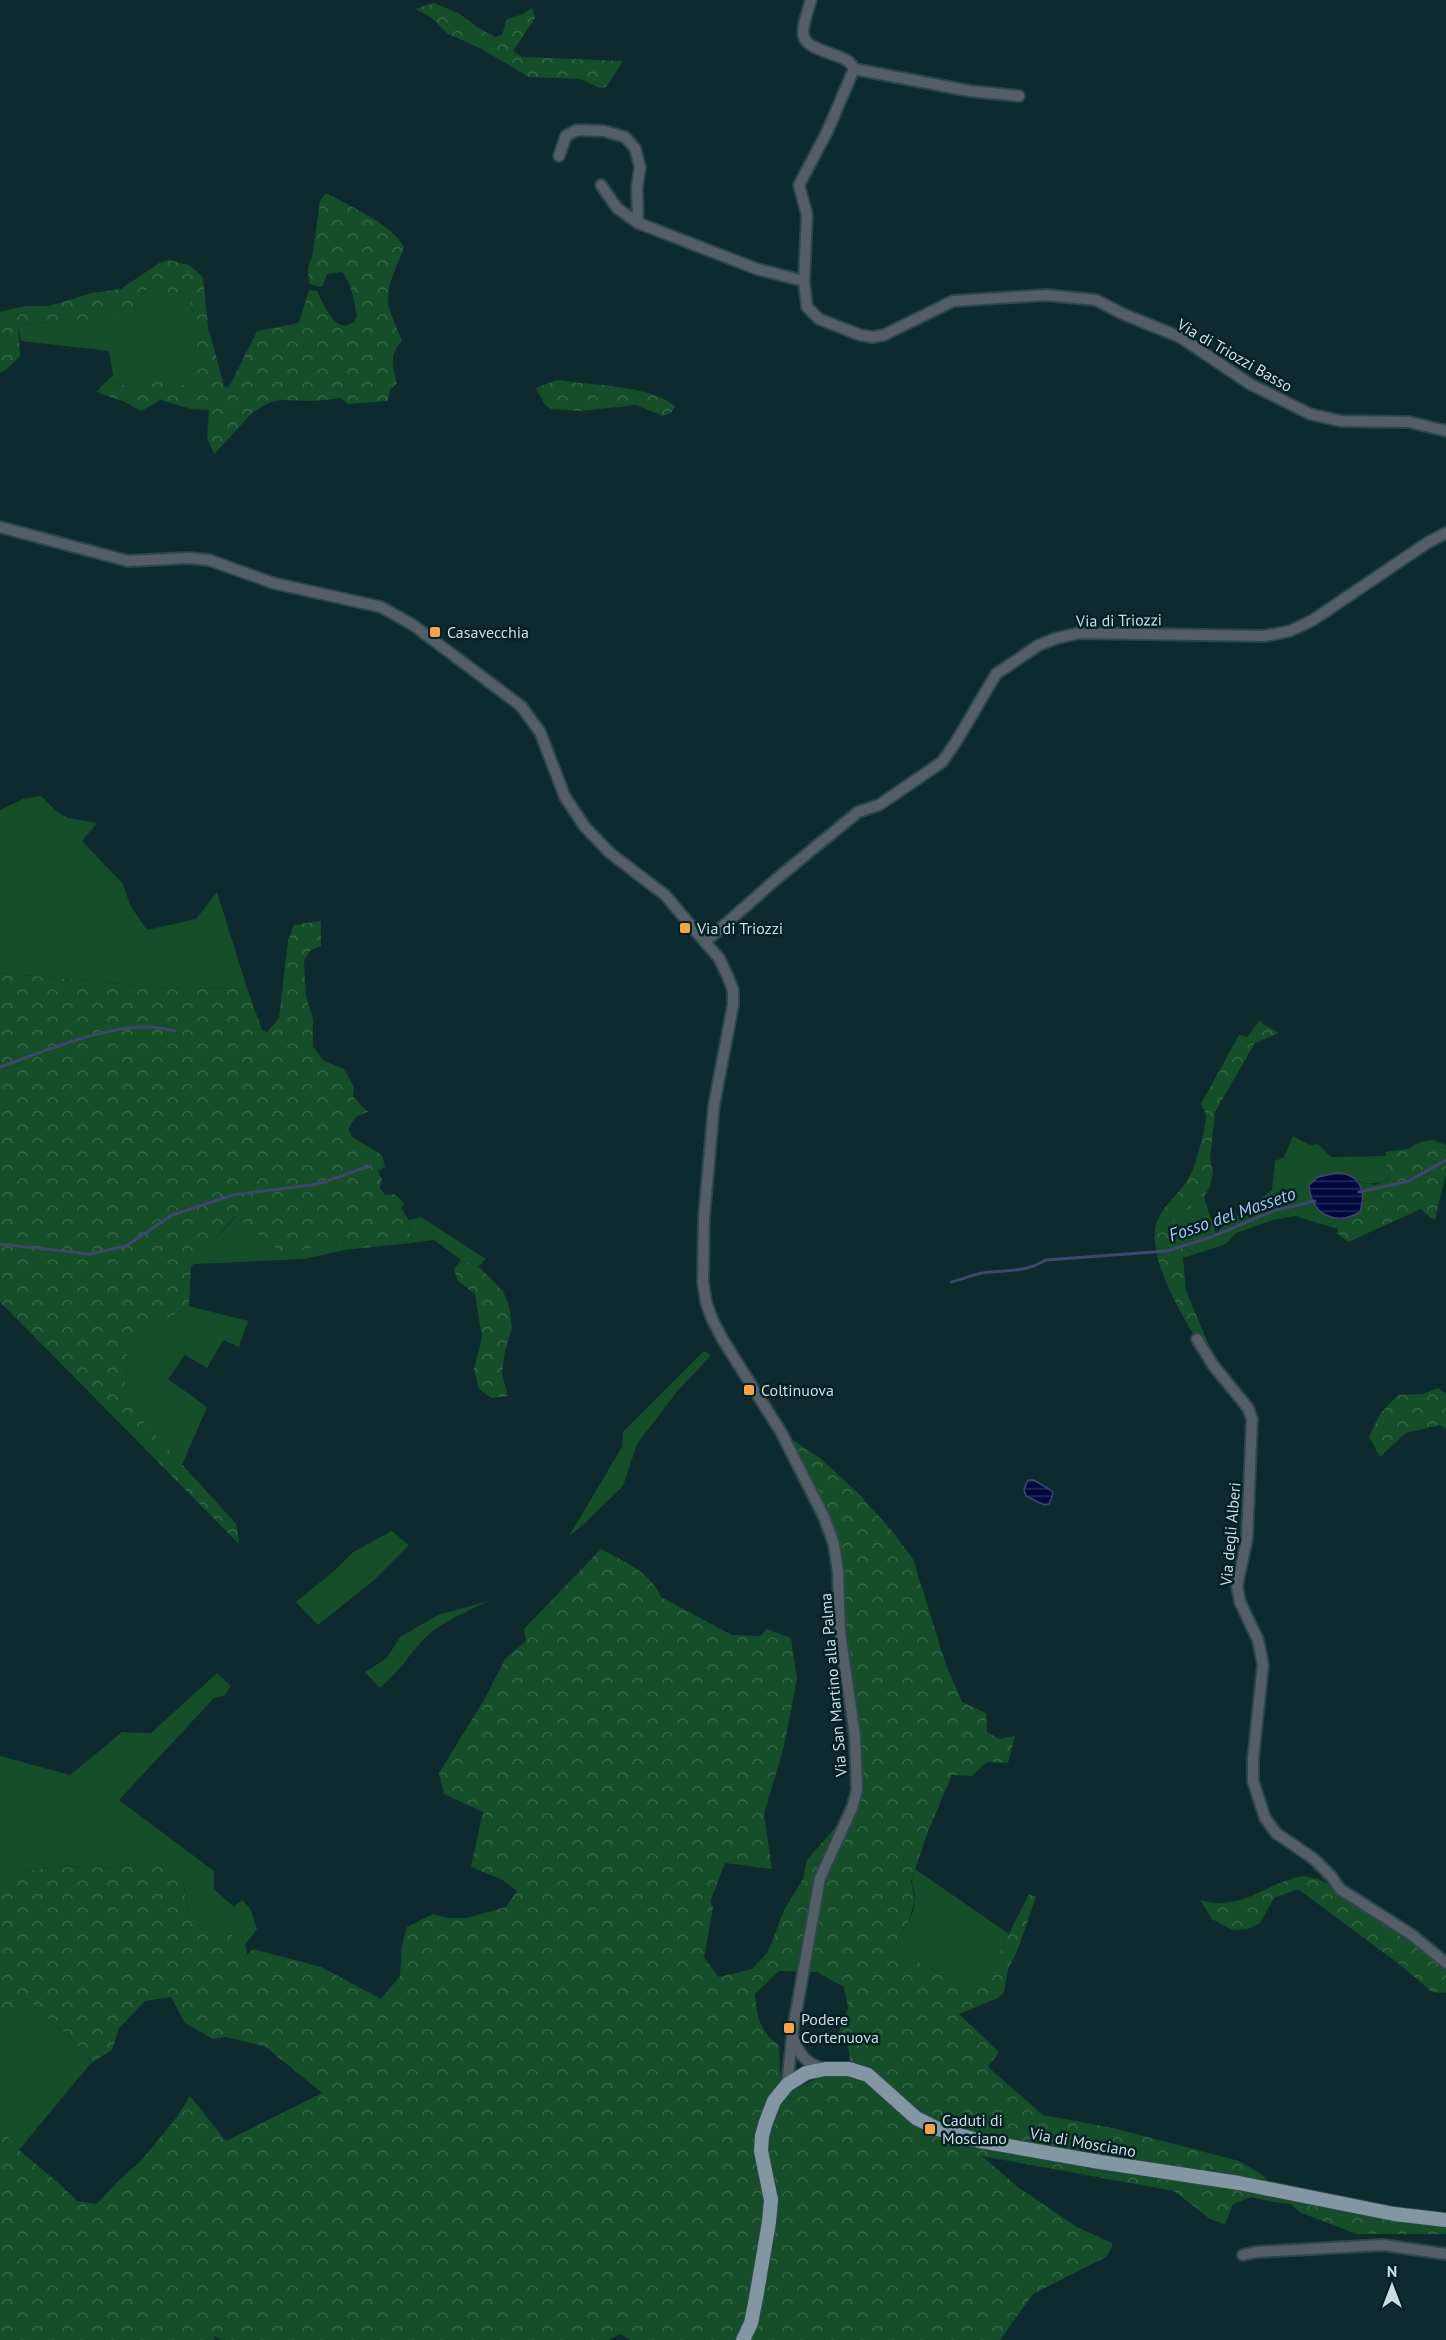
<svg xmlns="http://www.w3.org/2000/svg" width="1446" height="2340" font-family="'PT Sans',sans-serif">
<defs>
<pattern id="forest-crowns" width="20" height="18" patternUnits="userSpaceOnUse" patternTransform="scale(1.5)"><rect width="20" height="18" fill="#154e28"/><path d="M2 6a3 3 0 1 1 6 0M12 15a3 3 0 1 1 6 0" fill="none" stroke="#366747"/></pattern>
<pattern id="water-rules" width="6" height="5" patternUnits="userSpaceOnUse" patternTransform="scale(1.5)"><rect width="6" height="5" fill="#01083f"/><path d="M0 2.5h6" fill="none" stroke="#252b5a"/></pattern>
</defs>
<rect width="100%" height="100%" fill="#0d2b2f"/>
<g fill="#154e28">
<path d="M148,288L173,293L187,290L195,319L196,388L160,383L137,388L107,381L113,375L109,351L21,341L18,324L51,322L63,319L90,325L108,312L132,316C134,304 139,296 148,288Z"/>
<polygon points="41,796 57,812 68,818 97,823 82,841 123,884 130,905 147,930 196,919 217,892 247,988 179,989 0,973 0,810 23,799"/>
<path d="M1293,1136L1310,1145L1318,1144L1331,1157L1386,1156L1389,1179C1370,1186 1363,1186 1347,1173L1310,1195L1320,1211L1339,1220L1338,1229L1295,1216L1273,1220L1236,1233L1226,1244L1195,1254L1176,1242L1170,1227L1178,1216L1192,1207L1189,1201L1204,1197L1216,1234L1223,1226L1272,1190L1275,1161L1284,1157Z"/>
<polygon points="236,1216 282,1253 321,1233 344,1250 304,1259 193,1264"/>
<polygon points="421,1217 486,1259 478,1267 461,1260 434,1240 411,1243 409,1220"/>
<polygon points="189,1306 248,1321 239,1347 223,1340 207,1368 185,1355 168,1379 207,1407 182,1465 119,1396 125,1392 128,1345"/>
<polygon points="704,1351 711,1355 676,1393 637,1444 623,1486 584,1524 569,1536 622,1447 623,1432"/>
<polygon points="392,1531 409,1545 373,1581 318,1625 296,1602 334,1571 353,1552"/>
<path d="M488,1601C467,1612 440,1622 424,1639C408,1656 399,1672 380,1688L365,1672L387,1658L400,1637L438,1615Z"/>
<polygon points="217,1673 231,1686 224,1696 214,1698 119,1800 214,1871 214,1889 234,1907 242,1900 250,1908 257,1929 245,1945 247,1954 243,1960 236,1937 189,1916 182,1875 160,1854 117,1868 57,1866 0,1876 0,1756 70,1775 122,1732 151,1733"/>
<path d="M915,1869L1009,1934L987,1979L963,1985L921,1963H903L896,1941C903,1930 914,1916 915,1902C916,1888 908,1886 915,1869Z"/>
<polygon points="26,1998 85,2052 91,2063 19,2150 0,2126 0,2026"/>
</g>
<g fill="url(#forest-crowns)" fill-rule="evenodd">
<polygon points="434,3 460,14 477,27 495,37 502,35 507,19 523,14 532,8 535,18 513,51 522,57 623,61 606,87 600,88 580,79 529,77 478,47 448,34 432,18 415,9"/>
<path d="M326,193C350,207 390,222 404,247C399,263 387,282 388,301C389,313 398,329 402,341C388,355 393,367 397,384L390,389L388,401L348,404L341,398L315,401L281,400L271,402L253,412L214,454L207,438L209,410L191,409L161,400L141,411L125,402L96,392L107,381L137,388C151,376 179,386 195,387V319L187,290L173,293L148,288C139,296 134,304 132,316L124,319L108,312L90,325L63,319L51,322L18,324L20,356L6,370L0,372V312L25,306H49L92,293L121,289L159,263L169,260L189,265L203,277L208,327L224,386L229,387L257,331L299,323L309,290L317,291C324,305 338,341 357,318C355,304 352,283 342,272L327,274L322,287L309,284L308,268L313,252L320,201Z"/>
<path d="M557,380C593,386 646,384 675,406L671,413L663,416L636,405L581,411L551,409L545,405L536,388Z"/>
<polygon points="321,921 321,946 311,950 304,960 306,996 313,1019 313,1047 324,1061 344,1069 354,1087 353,1097 368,1112 357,1116 348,1128 352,1137 382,1155 385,1167 378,1171 382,1180 380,1188 385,1195 395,1194 404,1203 401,1208 409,1220 411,1243 344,1250 321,1233 312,1248 282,1253 235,1216 191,1267 189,1306 128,1345 125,1392 120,1396 237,1525 239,1544 0,1302 0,973 179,989 247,988 262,1030 267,1032 279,1018 288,941 294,925"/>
<path d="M1260,1020L1263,1024L1279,1033L1255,1043L1215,1112L1210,1159L1213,1173L1210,1186L1204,1197L1190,1201L1192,1207L1178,1216L1170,1227L1176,1242L1195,1254L1183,1258L1186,1291L1208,1343L1207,1356C1188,1326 1151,1267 1155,1231C1158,1207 1178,1197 1189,1178C1195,1168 1206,1128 1206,1116C1206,1112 1203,1108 1201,1104L1239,1035L1247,1037Z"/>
<polygon points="1432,1140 1446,1145 1446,1174 1435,1219 1431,1218 1421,1209 1348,1242 1337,1233 1339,1220 1350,1218 1364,1201 1358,1182 1374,1185 1389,1179 1385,1152 1408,1149 1418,1143"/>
<polygon points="461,1260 479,1267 503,1291 509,1306 512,1327 505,1351 502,1374 508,1396 491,1398 479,1389 474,1369 482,1338 475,1294 458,1281 454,1269"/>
<polygon points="1438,1388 1446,1394 1446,1429 1439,1425 1406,1433 1380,1457 1369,1437 1380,1414 1398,1395 1423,1394"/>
<path d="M781,1432L821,1459L858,1493L892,1531L913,1559L946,1665L962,1702L986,1713L987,1732L999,1739L1015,1736L1008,1763L987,1762L972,1776L952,1775L927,1834L911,1881L915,1901L908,1922L896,1941L903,1963H921L963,1985L986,1979L1029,1894L1036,1897L1019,1946L1008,1970L1004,1992L998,1998L959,2014L999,2052L988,2067L1043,2115L1113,2128L1239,2161L1261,2174L1279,2191L1446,2220V2234H1357L1299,2212L1291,2204L1273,2202L1251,2197L1233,2204L1225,2224L1210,2219L1174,2191L982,2156L1019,2188L1077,2227L1112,2243V2247L1106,2257L1098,2261L1033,2294L1000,2340H631L620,2334L608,2340H221L214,2336V2340H0V2126L19,2150L63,2187L77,2201L97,2204L121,2178L139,2163L177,2117L190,2096L226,2141L322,2093L266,2047L226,2037L213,2039L185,2023L171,1997L145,2001L119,2028L112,2050L91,2063L85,2052L26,1998L0,2026V1876L57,1866L117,1868L160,1854L182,1875L189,1916L236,1937L243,1959L253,1949L321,1967L381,1999L400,1976L402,1945L407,1927L433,1914L447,1918H467L506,1907L517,1891L503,1880L471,1867L483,1812L444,1794L439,1773L484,1700L505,1659L526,1641L524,1629L601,1549C623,1561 651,1572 661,1597L732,1635L761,1636L766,1629L791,1638L797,1679L784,1746L764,1814L772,1869L725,1863L710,1902L713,1907L704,1958L719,1977L752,1969L768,1952L784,1910L803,1879L807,1860L852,1808L857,1790L834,1544ZM779,1971L817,1972L844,1987L848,2008L838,2034C851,2045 850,2052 849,2069L826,2074L788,2092L781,2087L779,2045C759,2032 757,2015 755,1994Z"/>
<path d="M1302,1876L1318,1879L1340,1889L1446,1963V1993L1432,1992L1403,1967L1298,1889L1274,1898L1260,1923L1248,1929L1232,1930L1212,1919L1200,1900C1241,1912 1264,1884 1302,1876Z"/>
</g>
<g fill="url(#water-rules)" stroke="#3e486f" stroke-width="1.5">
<path d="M1336,1173C1360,1173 1367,1192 1360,1212C1335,1227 1311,1214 1309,1185L1318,1177Z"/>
<polygon points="1028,1480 1034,1480 1052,1491 1053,1494 1049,1504 1044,1505 1026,1496 1024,1490"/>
</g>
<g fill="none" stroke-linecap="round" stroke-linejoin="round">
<g stroke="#3e486f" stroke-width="3">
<path d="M0,1067C40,1053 106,1025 148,1027C157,1027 166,1029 175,1031"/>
<polyline points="1359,1192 1409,1181 1446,1160"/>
<polyline points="0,1244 90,1254 126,1246 172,1215 233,1195 318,1184 370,1166"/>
<path d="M951,1282C963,1279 977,1273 989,1272C1012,1270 1025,1272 1046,1260L1167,1251L1211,1237L1273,1211L1315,1201"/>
</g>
<defs>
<g id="minor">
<path d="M811,0C797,44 799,42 840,57C847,60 851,62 854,69L827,132L799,185L807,215L804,281L807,307L819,319L860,335L873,337L884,335L953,301L1046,295L1096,300L1123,314L1180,337L1250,384L1310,414L1341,421L1409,422L1446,431"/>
<polyline points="854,69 970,91 1019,96"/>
<polyline points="559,156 566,136 577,130 604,131 625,137 635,148 640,167 637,188 638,223"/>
<polyline points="601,185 617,208 638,223 757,269 804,281"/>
<polyline points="0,527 128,561 188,558 209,560 273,583 381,607 413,625 521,706 540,732 565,797 585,827 610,853 665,895 705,942 719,958 728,977 733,990 733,1005 714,1105 704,1217 703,1282 706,1302 712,1319 723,1340 781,1432 824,1517 834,1544 838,1572 840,1632 855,1736 857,1790 852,1808 820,1878 793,2029 787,2085"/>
<polyline points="705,942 780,876 858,812 879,805 942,762 956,742 996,674 1039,645 1057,638 1080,633 1264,636 1290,631 1313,620 1427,543 1446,533"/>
<polyline points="1197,1339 1213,1365 1248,1408 1252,1419 1247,1539 1237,1586 1240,1602 1258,1640 1263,1665 1253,1759 1253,1781 1265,1818 1276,1833 1314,1859 1331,1876 1340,1889 1412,1935 1446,1963"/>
<path d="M794,2038C798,2055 808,2065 825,2069"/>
<polyline points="1243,2255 1256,2252 1383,2245 1446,2254"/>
</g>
<polyline id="major" points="743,2340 751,2323 756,2298 769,2222 771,2200 761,2151 762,2136 766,2122 774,2101 787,2085 806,2073 825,2069 849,2069 868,2075 916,2118 938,2129 980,2141 1100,2162 1239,2183 1394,2214 1446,2220"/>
</defs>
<use href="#minor" stroke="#2c474b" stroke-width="14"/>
<use href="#major" stroke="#2c474b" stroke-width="16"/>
<use href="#minor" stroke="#545e65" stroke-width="10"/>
<use href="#major" stroke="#8296a3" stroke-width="14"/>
</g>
<g fill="#f6a246" stroke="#032125" stroke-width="2">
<rect x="429" y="626" width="12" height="12" rx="3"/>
<rect x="679" y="922" width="12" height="12" rx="3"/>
<rect x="743" y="1384" width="12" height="12" rx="3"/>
<rect x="783" y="2022" width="12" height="12" rx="3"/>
<rect x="924" y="2123" width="12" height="12" rx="3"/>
</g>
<g text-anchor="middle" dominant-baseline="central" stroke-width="5" stroke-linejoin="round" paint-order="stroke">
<g font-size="16" fill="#ccdcdf" stroke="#032125">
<text transform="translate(1235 355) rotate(30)">Via di Triozzi Basso</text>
<text transform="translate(1119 620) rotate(-1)">Via di Triozzi</text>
<text transform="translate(1230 1534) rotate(-85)">Via degli Alberi</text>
<text transform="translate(833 1685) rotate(-95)">Via San Martino alla Palma</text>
<text transform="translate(1083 2142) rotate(10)">Via di Mosciano</text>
</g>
<g font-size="16" fill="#ccdcdf" stroke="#032125" text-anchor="start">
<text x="447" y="632">Casavecchia</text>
<text x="697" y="928">Via di Triozzi</text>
<text x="761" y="1390">Coltinuova</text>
<text x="801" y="2019">Podere<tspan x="801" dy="18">Cortenuova</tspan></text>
<text x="942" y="2120">Caduti di<tspan x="942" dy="18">Mosciano</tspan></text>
</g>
<g font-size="18" font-style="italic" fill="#aac3f7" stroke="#032125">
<text transform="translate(1232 1214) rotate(-19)">Fosso del Masseto</text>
</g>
</g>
<g transform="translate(1392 2286)" stroke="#032125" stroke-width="4.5" paint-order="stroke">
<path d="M0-4.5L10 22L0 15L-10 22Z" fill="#ccdcdf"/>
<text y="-9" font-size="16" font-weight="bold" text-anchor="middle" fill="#ccdcdf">N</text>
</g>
</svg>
